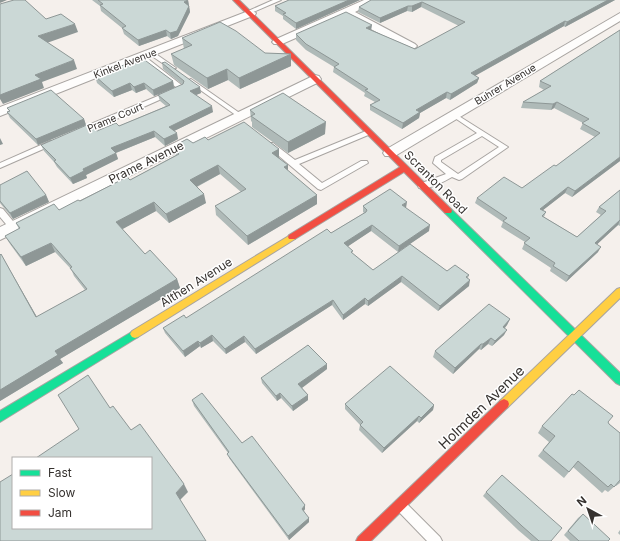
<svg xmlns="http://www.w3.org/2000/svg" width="620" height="541" font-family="Inter,sans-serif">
<rect width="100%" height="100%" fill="#f5f0ec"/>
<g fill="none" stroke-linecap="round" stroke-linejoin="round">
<defs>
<g id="lane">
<polygon points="273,0 281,0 251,13 246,12"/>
<polygon points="149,52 153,52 176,68 171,69 149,54"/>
<polygon points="139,55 143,55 184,87 184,89 85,133 79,133 79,129 177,88 139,57"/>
<polygon points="191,79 241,114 241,116 237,116 189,82 189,80"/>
<path d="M454,113L508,147L462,179L459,180L452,177C443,182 429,190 419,188L418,186L419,184L446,174L433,163L435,157L477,133L452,116V114ZM482,136L499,147L458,174L441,162V160Z"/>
<polygon points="366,131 369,131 373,133 299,164 322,183 361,161 367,161 368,163 321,190 318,189 266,145 270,143 273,143 295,160"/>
<polygon points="50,141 53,141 57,143 0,168 0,163"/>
<polygon points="0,208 3,209 17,226 18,228 17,230 11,230 0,217"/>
<polygon points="402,501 406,503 440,537 442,541 427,541 398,511 396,507 398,503"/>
</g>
<g id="street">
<polygon points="364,0 378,0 355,12 415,44 417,46 415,48 407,48 346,16 282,44 274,44 272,42 274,40"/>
<polygon points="251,10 256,13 255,15 0,116 0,107"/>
<polygon points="620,13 620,21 395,156 385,156 383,153 385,150"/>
<polygon points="315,75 319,76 321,79 319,82 0,240 0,227"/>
</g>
<g id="fast">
<polygon points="448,208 451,209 620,373 620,385 616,383 445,213 444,211"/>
<polygon points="135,330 138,331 140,334 138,337 0,422 0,411"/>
</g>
<g id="slow">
<polygon points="292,234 295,235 296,237 295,239 138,337 135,338 132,337 130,334 132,331"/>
<polygon points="620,288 620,298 508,407 504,409 500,407 499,404 500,401 617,289"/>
</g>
<g id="jam">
<polygon points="233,0 239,0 451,209 452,211 451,213 445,213 404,172 295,239 289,239 288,237 289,235 400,167"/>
<polygon points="504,399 508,401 509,404 508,407 371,541 356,541 358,537 500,401"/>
</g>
</defs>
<use href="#lane" stroke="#a8a4a1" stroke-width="2"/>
<use href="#street" stroke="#a8a4a1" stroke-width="2"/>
<use href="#fast" stroke="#a8a4a1" stroke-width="2"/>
<use href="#slow" stroke="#a8a4a1" stroke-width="2"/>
<use href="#jam" stroke="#a8a4a1" stroke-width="2"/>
<use href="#lane" fill="#fefdfc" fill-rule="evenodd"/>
<use href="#street" fill="#fefdfc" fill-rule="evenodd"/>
<use href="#fast" fill="#16e098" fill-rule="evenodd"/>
<use href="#slow" fill="#ffcf43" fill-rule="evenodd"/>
<use href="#jam" fill="#f24e42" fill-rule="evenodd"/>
</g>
<g fill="#afbab8" fill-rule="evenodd">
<polygon points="92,0 188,0 190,12 178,36 171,39 167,36 139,46 124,34 122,28 101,11 100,6"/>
<polygon points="289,0 360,0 296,29 283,19 283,16 275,11 275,6"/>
<polygon points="371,0 615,0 565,27 564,26 475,76 479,78 477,83 450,100 446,98 420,113 419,118 402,129 370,110 370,105 375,102 364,96 365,93 333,72 334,67 306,50 296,40 296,34 371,30 415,49 459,26 421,7 412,12 407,11 380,23 358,12 359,7"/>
<polygon points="620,30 620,161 572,197 565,193 543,210 546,212 544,217 577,237 601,215 596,212 599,207 620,190 620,226 618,225 597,244 598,252 566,282 550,271 551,268 522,249 525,242 501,227 503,222 475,203 477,198 522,188 556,166 595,137 580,129 583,123 554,108 551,110 521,108 523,102 544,90 539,87 540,81"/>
<polygon points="182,38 265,53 291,54 291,66 240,89 228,80 208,89 174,65 171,54 184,49"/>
<polygon points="162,63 201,93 196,95 213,112 174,131 178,139 165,146 155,137 116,153 118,159 86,175 87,178 73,184 57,167 54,162 44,151 41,145 97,131 119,126 166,106 160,101 158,95 183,85 163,69"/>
<polygon points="95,76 173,81 174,88 154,96 146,89 136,93 132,90 114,97 97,83"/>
<polygon points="7,108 84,119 86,125 38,145 10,118 7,112 9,111"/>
<polygon points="250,110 325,134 288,153 252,127 252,122 251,121"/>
<polygon points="208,140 279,149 279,158 288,165 288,171 317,195 317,204 248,245 216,215 215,206 241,192 220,174 197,187 206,203 169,223 156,211 122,229 145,254 177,279 180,288 60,359 63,363 0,401 0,255 1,254 6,263 37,317 85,290 74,276 71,269 55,252 26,266 10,244 5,236 19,229 16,223 59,210 80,201 130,180 176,155 174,146 193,143"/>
<polygon points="0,185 46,195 49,202 13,219 0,203"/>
<path d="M363,206L406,208L429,231L410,244L447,271L469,275L468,278L469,286L438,311L401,282L368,306L365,304L343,320L332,305L256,354L245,342L226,354L213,341L201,348L200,346L185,357L165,333L163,328L186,318L331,233L364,213L363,212ZM371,231L398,252L410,244L373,270L353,254L348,246Z"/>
<polygon points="510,319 507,325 505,328 504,335 492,346 488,344 481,350 479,349 453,374 433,357 435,351"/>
<polygon points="327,369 302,388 308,395 308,400 293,411 281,398 277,401 262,383 261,378"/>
<polygon points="192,400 242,443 305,505 305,509 304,511 309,522 289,540 229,458 228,453 194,406"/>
<polygon points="345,404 434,405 433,410 419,423 417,421 382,453 359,430 360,425 345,409"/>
<polygon points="608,422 609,424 620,433 620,483 616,486 615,486 608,492 605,490 602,493 573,467 564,478 538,456 549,442 538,433 542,426"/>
<polygon points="486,492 551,541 531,541 518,530 483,496"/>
<polygon points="583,514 608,541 570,541 564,535 578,518"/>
<polygon points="620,530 620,535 618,533"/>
</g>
<g fill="#8e9796">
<polygon points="0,0 7,0 0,3"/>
<polygon points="188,0 189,6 185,8 184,2"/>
<polygon points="349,0 360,0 296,29 296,23"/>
<polygon points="608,0 615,0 565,27 567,22"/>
<polygon points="422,2 421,7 412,12 412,6"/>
<polygon points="189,6 190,12 178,36 171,39 170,33"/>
<polygon points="408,6 407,11 380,23 380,18"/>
<polygon points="565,21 564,26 469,79 471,73"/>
<polygon points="75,24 78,32 41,45 38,36"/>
<polygon points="372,25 371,31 366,28"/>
<polygon points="166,30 167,36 139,46 138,40"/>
<polygon points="291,54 291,66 240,89 239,78"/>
<polygon points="74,60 77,69 42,82 44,88 3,104 0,99 0,95 35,75"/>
<polygon points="227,69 228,80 208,89 207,78"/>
<polygon points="479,78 477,83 450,100 451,94"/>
<polygon points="173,81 174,88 154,96 153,90"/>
<polygon points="130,83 132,90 114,97 112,91"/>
<polygon points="144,83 146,89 136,93 134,87"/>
<polygon points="200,87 201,93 191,97 190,91"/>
<polygon points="447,92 446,98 420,113 419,118 402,129 403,123 416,110"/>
<polygon points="557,102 554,108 551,110 553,104"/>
<polygon points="212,106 213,112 170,133 169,127"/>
<polygon points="84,119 86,125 38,145 36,139"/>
<polygon points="326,122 325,134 288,153 288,142"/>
<polygon points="154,131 155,137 113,154 111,148"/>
<polygon points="177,133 178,139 165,146 164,139"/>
<polygon points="0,138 3,144 0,145"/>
<polygon points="279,149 279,158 273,162 272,153"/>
<polygon points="116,153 118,159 86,175 87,178 73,184 70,178 83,169"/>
<polygon points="620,157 620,161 572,197 575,191"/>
<polygon points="218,165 220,174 192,189 190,180"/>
<polygon points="288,165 288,174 284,167"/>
<polygon points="568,187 565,193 538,214 540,209"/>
<polygon points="204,194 206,203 169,223 166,214"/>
<polygon points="46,195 49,202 13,219 10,213"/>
<polygon points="317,195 317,204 248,245 247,236"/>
<polygon points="154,202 156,211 119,231 116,222"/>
<polygon points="407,202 406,208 402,205"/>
<polygon points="620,220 618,225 592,249 595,243"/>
<polygon points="372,225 371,231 344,249 344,243"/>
<polygon points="430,225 429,231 398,252 399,246"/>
<polygon points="51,243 55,252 26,266 21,257"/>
<polygon points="601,247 598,252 566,282 569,276"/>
<polygon points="1,254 6,263 42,326 36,317"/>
<polygon points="402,276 401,282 368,306 368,301"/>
<polygon points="177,279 180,288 60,359 63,363 0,401 0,390 55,351"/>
<polygon points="470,280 469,286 438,311 440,306"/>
<polygon points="365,298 365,304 343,320 343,315"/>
<polygon points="333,300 332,305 256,354 255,349"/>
<polygon points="510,319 507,325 500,333 503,327"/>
<polygon points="507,330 504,335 492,346 495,341"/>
<polygon points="212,335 213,341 201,348 200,343"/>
<polygon points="244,336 245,342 226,354 225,349"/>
<polygon points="491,338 488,344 481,350 483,344"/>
<polygon points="198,341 200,346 185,357 183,351"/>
<polygon points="481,344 479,349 453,374 455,368"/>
<polygon points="327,364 327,369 299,390 298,384"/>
<polygon points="280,393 281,398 277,401 276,396"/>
<polygon points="308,395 308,400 293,411 292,406"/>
<polygon points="434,405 433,410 419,423 421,418"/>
<polygon points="419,416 417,421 382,453 384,448"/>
<polygon points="184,484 188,492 179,501 176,493"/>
<polygon points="305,505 305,509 302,513 302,509"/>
<polygon points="309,518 309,522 289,540 288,536"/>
</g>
<g fill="#cbd8d6" stroke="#8e9796">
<polygon points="14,0 25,0 46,19 61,14 75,24 38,36 74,60 35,75 41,79 0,95 0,4"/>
<polygon points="98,0 188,0 184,2 189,6 177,31 170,33 166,30 138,40 122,28 126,26 100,5 103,4"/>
<polygon points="289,0 349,0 296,23 283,14 286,13 275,6"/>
<polygon points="371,0 608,0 567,22 565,21 471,73 479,78 451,94 447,92 416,110 420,112 403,123 370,105 380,100 365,90 368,89 334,67 339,64 306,44 296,34 346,12 372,25 366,28 415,49 465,22 422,2 412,6 408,6 380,18 359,7"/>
<polygon points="220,22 236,31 265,53 291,54 239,78 227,69 207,78 171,54 192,45 182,38"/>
<polygon points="620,30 620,157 575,191 568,187 540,209 546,212 542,216 577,237 606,211 599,207 620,190 620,220 595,243 601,247 569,276 553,266 555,263 524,243 530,238 503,221 507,218 477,198 504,177 522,188 554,165 556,166 600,133 582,123 589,119 557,102 553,104 523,102 551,86 540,81"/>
<polygon points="142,58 173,81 153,90 144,83 134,87 130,83 112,91 95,76"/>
<polygon points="165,62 200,87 190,91 212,106 169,127 177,133 164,139 154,131 111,148 116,153 83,169 84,171 70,178 54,161 56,160 41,145 89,124 97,131 116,123 119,126 170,105 158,95 183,84 184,81 162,63"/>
<polygon points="51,90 84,119 36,139 7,112 10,111 7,108"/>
<polygon points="283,93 326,122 288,142 251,116 255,114 250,110"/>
<polygon points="244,122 279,149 272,153 288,165 284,167 317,195 247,236 215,206 246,189 218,165 190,180 204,194 166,214 154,202 116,222 145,254 150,250 177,279 55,351 58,355 0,390 0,255 1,254 36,317 87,289 70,268 72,267 51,243 21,257 5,236 20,228 16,223 54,204 59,210 78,200 80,201 127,177 130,180 179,154 176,151 179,150 174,146 187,139 193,143 205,137 208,140"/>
<polygon points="27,171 46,195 10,213 0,201 0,185"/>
<polygon points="390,189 407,202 402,205 430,225 399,246 372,225 344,243 353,251 351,252 373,270 410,244 447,271 455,265 469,275 466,277 470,280 440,306 402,276 368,301 365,298 343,315 333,300 255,349 244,336 225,349 212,335 200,343 198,341 183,351 163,328 184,315 186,318 327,229 331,233 366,212 367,210 363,206"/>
<polygon points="489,304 510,319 503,327 507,330 495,341 491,338 483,344 481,344 455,368 435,351"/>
<polygon points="308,345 327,364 298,384 308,395 292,406 280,393 276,396 261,378"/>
<polygon points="390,366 434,405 421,418 419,416 384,448 360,425 363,422 345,404"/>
<polygon points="88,375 110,408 113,406 131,430 140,424 184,484 176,493 206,541 0,541 0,482 13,474 13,528 151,528 151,458 36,458 79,429 58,395"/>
<polygon points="579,390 613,416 608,422 609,424 620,433 620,480 614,487 611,484 608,487 578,461 569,472 543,450 555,436 542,426 572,394 574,395"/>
<polygon points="202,393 242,443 252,436 305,505 302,509 309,518 288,536 227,454 229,452 192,400"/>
<polygon points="502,475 562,528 551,541 539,541 522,526 486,492"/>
<polygon points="583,514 610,539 608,541 579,541 568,531"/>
</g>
<g text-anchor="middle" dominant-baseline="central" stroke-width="3" stroke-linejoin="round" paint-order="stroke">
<g font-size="10" fill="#36322f" stroke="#fff">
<text transform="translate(125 63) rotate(-21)">Kinkel Avenue</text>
<text transform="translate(505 84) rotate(-31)">Buhrer Avenue</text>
<text transform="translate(115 117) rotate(-23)">Prame Court</text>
</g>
<g font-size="12" fill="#36322f" stroke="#fff">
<text transform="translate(146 162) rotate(-26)">Prame Avenue</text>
<text transform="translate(436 182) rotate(45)">Scranton Road</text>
<text transform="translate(196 282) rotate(-32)">Althen Avenue</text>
</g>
<g font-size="14" fill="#36322f" stroke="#fff">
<text transform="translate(481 407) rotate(-44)">Holmden Avenue</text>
</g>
</g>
<rect x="12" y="457" width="140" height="72" fill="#ffffff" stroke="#afadac"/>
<rect x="20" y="470" width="20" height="6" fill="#16e098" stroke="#afadac"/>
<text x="48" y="477" font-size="12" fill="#36322f">Fast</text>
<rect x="20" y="490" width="20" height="6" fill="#ffcf43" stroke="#afadac"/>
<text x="48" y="497" font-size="12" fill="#36322f">Slow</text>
<rect x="20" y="510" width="20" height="6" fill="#f24e42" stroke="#afadac"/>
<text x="48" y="517" font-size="12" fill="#36322f">Jam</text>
<g transform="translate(588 509) rotate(320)" stroke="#ffffff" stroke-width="3" paint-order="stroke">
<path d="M0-3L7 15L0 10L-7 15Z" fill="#36322f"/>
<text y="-6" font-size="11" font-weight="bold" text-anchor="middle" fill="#36322f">N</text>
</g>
</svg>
